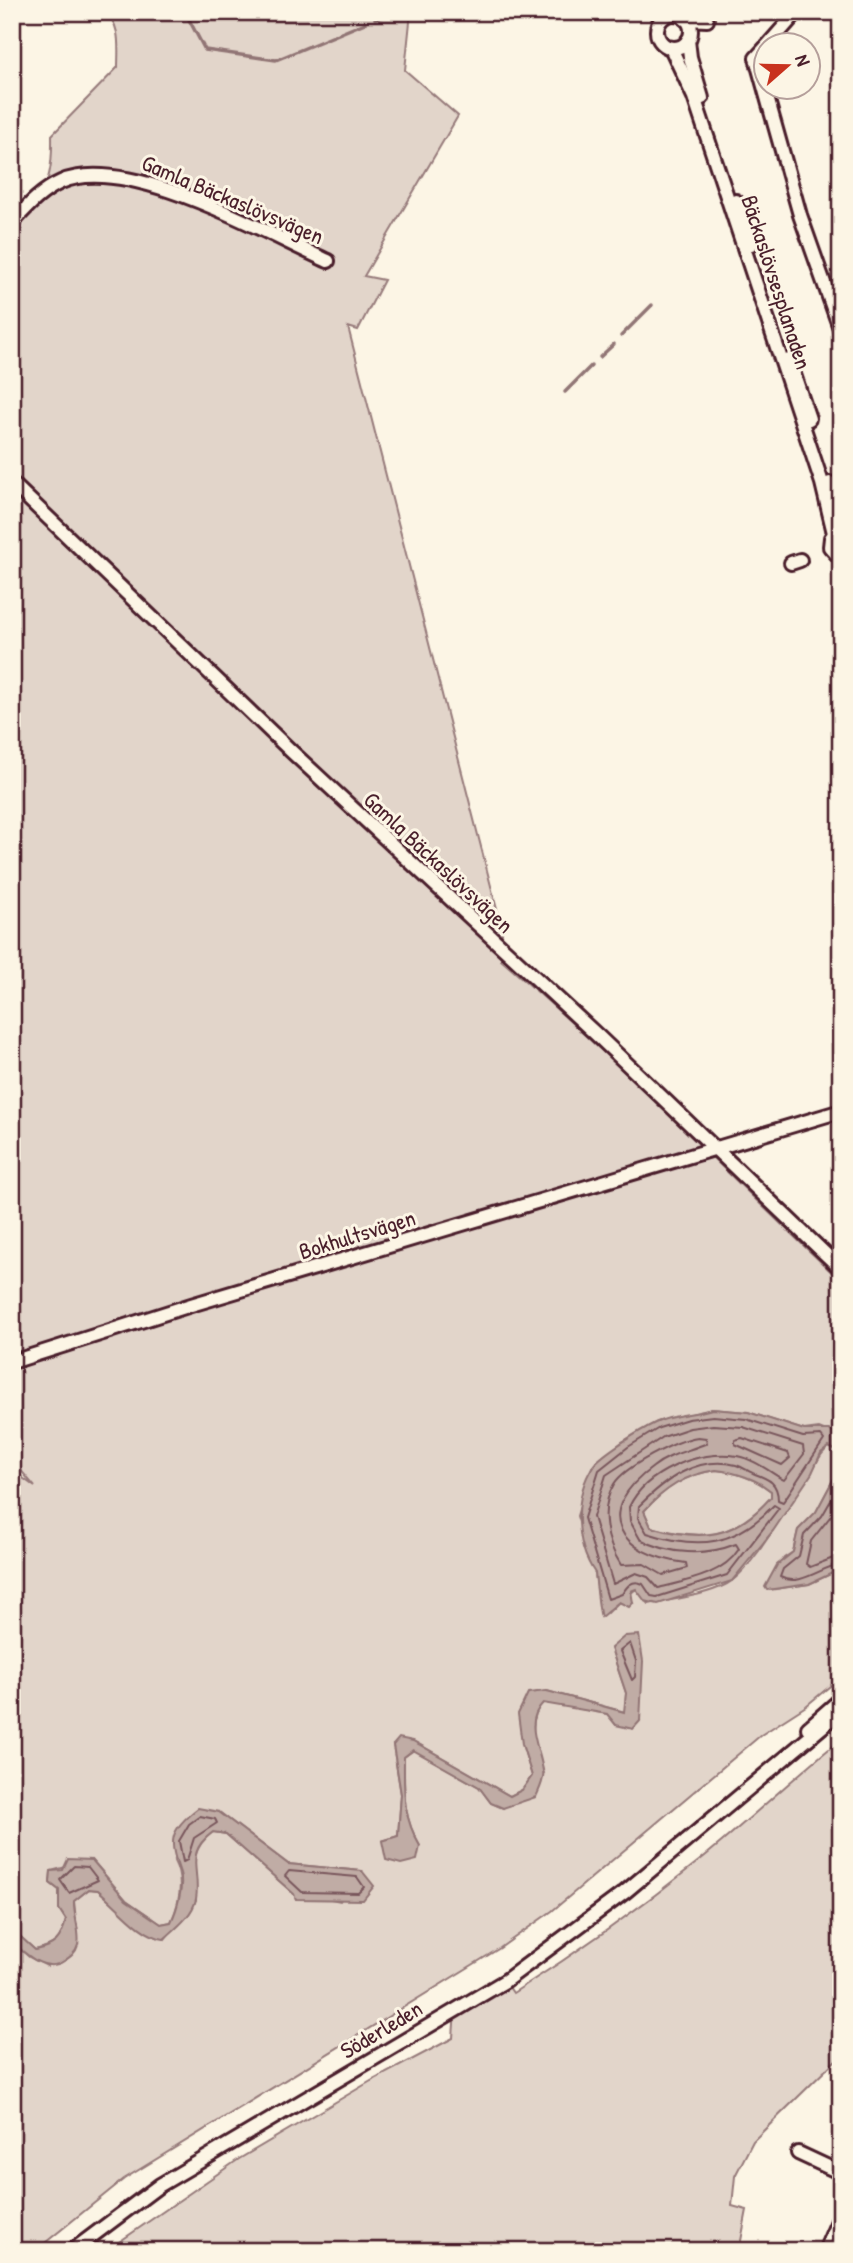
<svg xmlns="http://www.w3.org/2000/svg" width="853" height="2263" font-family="'Patrick Hand',sans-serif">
<rect width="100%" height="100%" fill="#fcf5e5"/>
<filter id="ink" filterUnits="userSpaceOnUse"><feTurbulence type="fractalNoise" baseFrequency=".0143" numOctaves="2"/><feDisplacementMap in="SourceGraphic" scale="14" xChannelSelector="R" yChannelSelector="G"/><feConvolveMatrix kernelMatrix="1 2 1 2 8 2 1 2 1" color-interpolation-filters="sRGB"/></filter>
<g filter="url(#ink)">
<g fill="#e2d5ca" stroke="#967a7a" stroke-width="2" fill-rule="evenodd">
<path d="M103,12H411L405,70L458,116L364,276L384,280L358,330L348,327L502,929L501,960C619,1061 727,1175 841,1281V1437L819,1428L804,1430L748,1412L712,1409L657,1422L622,1442L592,1467L577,1516L595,1573L600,1611L608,1613L619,1602L633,1603L630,1594L636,1589L649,1604C673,1599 704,1596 727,1584C753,1570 786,1506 805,1482C814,1471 818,1454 829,1447L841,1453V1474L833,1480L816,1512L798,1530L793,1552L784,1558L768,1583L770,1590L809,1584L841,1569V1677L806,1706L761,1735L552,1911L500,1948L124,2179L35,2251H12V1942L29,1957L47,1966L77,1930L74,1901L89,1889L98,1890L142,1929L165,1939L196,1900C195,1871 187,1851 213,1832L226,1834L294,1894L296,1899L326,1898L340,1901L362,1871L288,1864L219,1812L174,1861C184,1880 180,1902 171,1922L161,1924L126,1900L92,1860L51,1871L50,1883L59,1890V1909L66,1920C61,1940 55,1946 35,1950L12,1929V1470L35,1487L12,1460V223C46,187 53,186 52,135L118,67C118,49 122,22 103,12ZM611,1648L640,1720L616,1725L608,1714L543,1702C525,1721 536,1751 544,1773L503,1808L491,1803L479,1787L414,1750L404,1757C404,1791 402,1816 420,1846L382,1841L398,1836L401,1794L393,1745L413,1741L510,1796L522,1790L532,1776L522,1744L528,1694L547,1691L625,1712L626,1693Z"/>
<path d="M716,1470C735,1472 757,1479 771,1491L772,1497C734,1539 702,1541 651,1527L644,1511C664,1489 686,1474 716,1470Z"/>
<path d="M834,1745L841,1754V2055L753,2141L735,2176L732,2206L747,2210L739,2251H106L239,2159L371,2081L453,2038L455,2009L505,1981L513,1993C578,1952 640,1908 700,1860C746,1823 788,1782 834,1745Z"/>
</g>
<g fill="#c0aca5" stroke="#917474" stroke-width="2" fill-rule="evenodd">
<path d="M712,1409L748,1412L804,1430H829L841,1437V1453L829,1447L821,1453L812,1473L773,1531L732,1581L658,1604L645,1601L636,1589L631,1591L633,1603L629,1607L619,1602L601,1617C599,1613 596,1582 595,1573C575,1544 573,1497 593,1466C600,1455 642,1429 655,1423C673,1414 693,1415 712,1409ZM716,1470C735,1472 757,1479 771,1491V1497C734,1539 702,1542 651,1527L644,1511C664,1489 686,1474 716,1470Z"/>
<polygon points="841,1474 841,1569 809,1584 767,1590 765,1587 777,1565 793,1552 798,1530 816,1512 833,1480"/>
<path d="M639,1635L643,1661L640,1721L633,1729L616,1725L607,1714L543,1703C523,1723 540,1747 543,1771C545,1779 539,1790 536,1797L503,1808L491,1803L479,1787L413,1750L404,1757C404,1791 402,1816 420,1846L417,1860L401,1864L386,1860L382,1841L398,1836L401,1794L393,1745L399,1738L413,1741L510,1796L522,1790L532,1776L522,1744L518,1714L528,1693L547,1691L624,1712L626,1693L611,1648L625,1636Z"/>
<path d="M198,1808L219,1812L288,1864L362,1871L374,1886L363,1900L296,1899L294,1894L226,1834L213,1832C183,1854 201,1869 196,1899C193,1915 176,1928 164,1939C139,1935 118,1906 98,1890L89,1889L74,1901C73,1915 81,1933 78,1945C76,1953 70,1957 64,1961C45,1974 26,1954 12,1942V1929L35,1950C55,1946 61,1940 66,1920L59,1909V1890L50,1883L51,1871L63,1870L68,1859L92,1860L126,1900L161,1924L171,1922C177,1910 184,1886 180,1873C169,1841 168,1831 198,1808Z"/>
</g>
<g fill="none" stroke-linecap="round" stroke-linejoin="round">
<g stroke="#79575c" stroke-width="2">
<path d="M713,1416L746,1419L803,1437L821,1436L824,1440L783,1502L778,1500C778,1483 769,1479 755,1474C749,1472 743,1467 736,1465C697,1455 665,1480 639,1506L638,1518L647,1533C699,1550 735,1546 774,1505L779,1508L727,1575L657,1597L651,1596L643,1584C632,1579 627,1586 622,1594L608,1599L584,1518L599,1470L628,1447L659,1428L688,1419Z"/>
<path d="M713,1425L743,1427L803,1446L804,1454L784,1480C770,1472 754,1459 737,1456C700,1449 645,1472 629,1507L630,1521L640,1539C669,1555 706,1556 736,1544L739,1549C723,1575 686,1581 658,1588L648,1577L636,1573L613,1584L593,1517L606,1475L663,1437L690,1428Z"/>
<path d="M698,1437L706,1438L707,1443C689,1451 669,1454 653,1467C591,1512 618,1555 686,1563L687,1568L663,1575L644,1564L621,1565C606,1542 599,1509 614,1484C625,1466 677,1440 698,1437Z"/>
<polygon points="742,1438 788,1453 790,1458 782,1465 735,1444 735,1440"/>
<path d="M841,1483L822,1516L804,1535L799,1556L783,1569L780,1577C800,1588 822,1566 841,1564"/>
<polyline points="841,1503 811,1541 806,1564 810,1567 841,1555"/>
<polygon points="630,1643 636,1661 635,1677 632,1680 620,1651"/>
<polygon points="200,1816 215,1819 217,1823 194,1838 187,1860 183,1862 179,1841 189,1824"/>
<polygon points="74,1866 88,1867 98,1880 69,1893 60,1880"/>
<polygon points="289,1871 357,1877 364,1887 358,1893 302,1892 285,1876"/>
</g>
<g stroke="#917474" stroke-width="3.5">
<polyline points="185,12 205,50 276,60 365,23"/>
<polyline points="375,19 394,12"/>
<polyline points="621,336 652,305"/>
<polyline points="600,357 614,344"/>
<polyline points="565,392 591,366"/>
</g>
<defs>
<g id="minor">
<circle cx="674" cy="31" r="17"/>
<polyline points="685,19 707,20"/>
<polyline points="688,40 690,57 702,98"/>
<polyline points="767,46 797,12"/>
<polyline points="766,47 756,58 800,215 841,331"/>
<polyline points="671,48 694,97 822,483 834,533"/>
<polyline points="736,201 751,244"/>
<path d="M12,223C27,207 41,191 61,182C127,153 265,233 328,261"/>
<polyline points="789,360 809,419"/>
<polyline points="12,483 291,751 598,1036 841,1269"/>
<polyline points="830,483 841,509"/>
<polyline points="837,530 831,538 830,547 841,559"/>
<polyline points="791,563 800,560"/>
<polyline points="12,1362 191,1305 841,1111"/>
<polyline points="808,1728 841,1699"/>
<polyline points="798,2153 841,2173"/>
<polyline points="72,2251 160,2185 505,1981 625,1892 841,1711"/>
<polyline points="825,2251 841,2214"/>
</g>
</defs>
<use href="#minor" stroke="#4a1f2b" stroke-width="18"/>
<use href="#minor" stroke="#fcf5e5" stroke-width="12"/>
</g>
</g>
<g text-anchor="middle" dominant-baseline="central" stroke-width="6" stroke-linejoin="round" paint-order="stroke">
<g font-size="23" fill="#4a1f2b" stroke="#fcf5e5">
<text transform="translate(233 199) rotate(23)">Gamla Bäckaslövsvägen</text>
<text transform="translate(777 282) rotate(72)">Bäckaslövsesplanaden</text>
<text transform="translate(439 862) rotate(43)">Gamla Bäckaslövsvägen</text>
<text transform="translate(357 1234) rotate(-17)">Bokhultsvägen</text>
<text transform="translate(381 2029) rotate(-31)">Söderleden</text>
</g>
</g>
<rect width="853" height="2263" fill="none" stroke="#fcf5e5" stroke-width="42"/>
<rect x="21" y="21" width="811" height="2221" fill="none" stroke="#4a1f2b" stroke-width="2.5" filter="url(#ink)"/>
<g transform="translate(787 66) rotate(70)"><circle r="33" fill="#fcf5e5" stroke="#b59f9b" stroke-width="2"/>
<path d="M0-5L12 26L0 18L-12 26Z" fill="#c8321e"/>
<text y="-10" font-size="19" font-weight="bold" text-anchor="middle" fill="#4a1f2b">N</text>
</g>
</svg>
